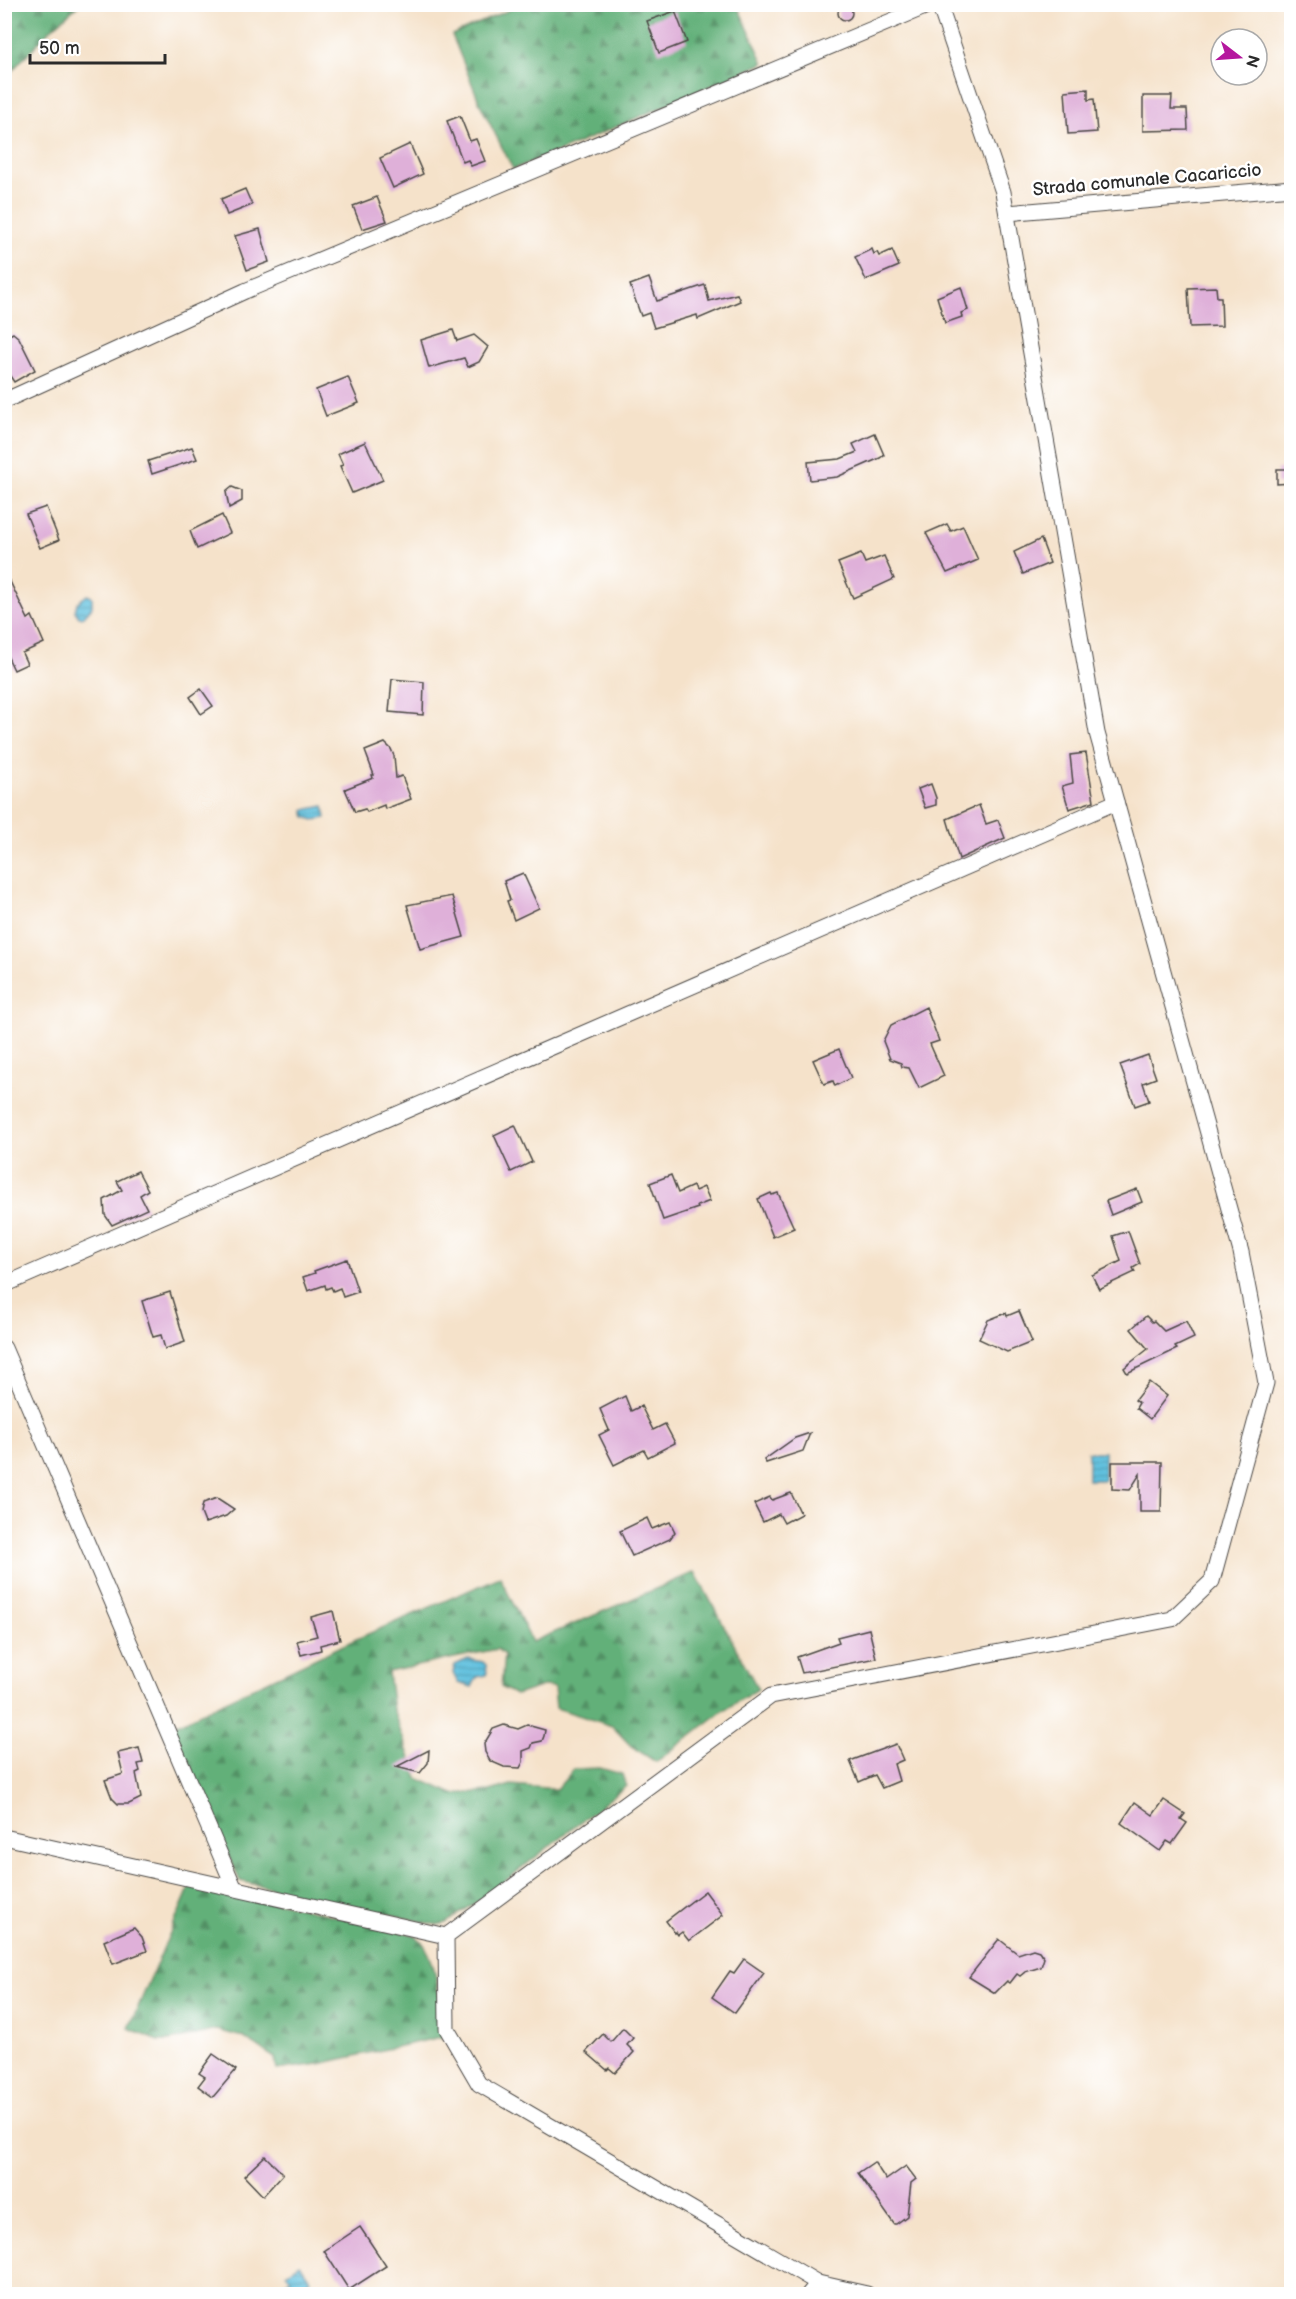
<svg xmlns="http://www.w3.org/2000/svg" width="1296" height="2299" font-family="'Balsamiq Sans',sans-serif">
<defs>
<pattern id="forest-firs" width="22" height="20" patternUnits="userSpaceOnUse" patternTransform="scale(1.5)"><rect width="22" height="20" fill="#62b079"/><path d="M5 1l3.5 6h-7zM16 11l3.5 6h-7z" fill="#518f63"/></pattern>
<pattern id="water-rules" width="6" height="5" patternUnits="userSpaceOnUse" patternTransform="scale(1.5)"><rect width="6" height="5" fill="#60c1df"/><path d="M0 2.5h6" fill="none" stroke="#4f9db5"/></pattern>
</defs>
<rect width="100%" height="100%" fill="#fff"/>
<filter id="ink" filterUnits="userSpaceOnUse"><feTurbulence type="fractalNoise" baseFrequency=".0167" numOctaves="2"/><feDisplacementMap in="SourceGraphic" scale="12" xChannelSelector="R" yChannelSelector="G"/><feConvolveMatrix kernelMatrix="1 2 1 2 8 2 1 2 1" color-interpolation-filters="sRGB"/></filter>
<filter id="wash" filterUnits="userSpaceOnUse"><feTurbulence type="fractalNoise" baseFrequency=".008" numOctaves="4" result="noise"/><feDisplacementMap in="SourceGraphic" scale="24" xChannelSelector="R" yChannelSelector="G"/><feGaussianBlur stdDeviation="1.35" result="paint"/><feColorMatrix in="noise" values="0 0 0 0 0 0 0 0 0 0 0 0 0 0 0 0 0 1.4 0 .05"/><feComposite in="paint" operator="in"/></filter>
<g filter="url(#wash)">
<rect width="100%" height="100%" fill="#f5e2ca"/>
<g fill="url(#forest-firs)" stroke="#466e52" stroke-width="1.5">
<polygon points="5,4 79,4 79,5 49,31 5,78"/>
<polygon points="520,5 737,5 764,63 560,151 513,169 481,106 452,35"/>
<polygon points="695,1572 758,1689 724,1710 656,1762 631,1746 612,1726 556,1708 554,1687 543,1686 516,1695 501,1687 504,1655 497,1649 388,1672 393,1710 417,1778 453,1794 490,1791 511,1785 557,1789 574,1769 600,1768 622,1774 626,1786 490,1893 446,1923 437,1925 240,1881 171,1727 354,1640 500,1577 532,1642"/>
<path d="M192,1882L415,1935C441,1954 437,2009 447,2038L441,2037L319,2064L277,2070L275,2058L243,2037L217,2030L169,2041H158L129,2028Z"/>
</g>
<g fill="url(#water-rules)" stroke="#467685" stroke-width="1.5">
<polygon points="87,595 92,597 92,607 84,616 79,617 75,611 77,603"/>
<polygon points="324,806 326,818 314,820 306,817 304,810"/>
<rect x="1088" y="1452" width="16" height="28"/>
<polygon points="468,1659 483,1662 486,1665 487,1675 477,1677 472,1687 458,1683 453,1673 455,1665"/>
<polygon points="300,2264 310,2279 302,2285 306,2291 300,2294 276,2294 274,2291 291,2279 287,2273"/>
</g>
<g id="blocks">
<g fill="#dfb0d9">
<circle cx="845" cy="13" r="7"/>
<polygon points="675,11 687,42 659,53 647,21"/>
<polygon points="1088,89 1088,100 1094,99 1097,132 1068,134 1065,91"/>
<polygon points="1143,96 1172,96 1171,109 1187,109 1188,130 1143,131"/>
<polygon points="460,116 470,141 476,139 485,161 471,166 468,160 463,162 447,121"/>
<polygon points="410,144 423,174 393,188 380,158"/>
<polygon points="245,189 252,205 227,215 221,199"/>
<polygon points="377,197 387,221 362,229 353,206"/>
<polygon points="260,229 269,262 247,270 235,236"/>
<polygon points="872,249 874,254 877,252 879,256 892,250 899,266 866,280 855,257"/>
<polygon points="649,278 657,301 705,285 709,301 737,294 740,301 698,319 697,315 654,328 649,313 641,316 630,285"/>
<polygon points="961,287 968,310 961,313 962,317 945,323 937,297"/>
<polygon points="1216,287 1217,297 1221,297 1222,326 1190,327 1188,288"/>
<polygon points="453,330 457,341 474,335 488,347 479,362 468,367 464,358 429,368 421,340"/>
<polygon points="13,333 19,338 35,370 14,382 4,367 4,338"/>
<polygon points="348,377 359,403 326,416 316,390"/>
<polygon points="875,434 884,455 880,458 837,477 810,480 808,462 840,459 857,452 853,444"/>
<polygon points="365,442 383,480 352,493 340,466 343,465 338,454"/>
<polygon points="192,447 197,459 152,474 148,461"/>
<polygon points="1277,469 1292,469 1292,483 1277,484"/>
<polygon points="232,487 242,491 242,501 229,508 226,492"/>
<polygon points="46,507 59,540 40,548 26,514"/>
<polygon points="222,515 230,533 197,549 190,531"/>
<polygon points="947,524 951,531 963,526 978,560 947,573 926,533"/>
<polygon points="1041,539 1050,563 1023,574 1014,552"/>
<polygon points="861,554 865,563 884,556 894,579 853,598 838,563"/>
<polygon points="4,569 28,619 32,616 44,643 22,653 27,664 14,670 4,649"/>
<polygon points="392,679 424,682 423,715 389,712"/>
<polygon points="201,689 213,706 201,714 190,697"/>
<polygon points="385,743 391,749 394,756 396,778 402,776 411,799 385,809 384,805 367,812 365,809 355,812 345,789 373,778 372,775 374,775 365,751"/>
<polygon points="1086,753 1094,801 1069,809 1062,786 1073,783 1070,755"/>
<polygon points="931,784 936,798 936,805 925,808 918,789"/>
<polygon points="979,805 986,824 998,820 1005,838 959,859 947,819"/>
<polygon points="523,873 539,908 514,920 507,901 510,900 504,881"/>
<polygon points="452,896 464,937 420,949 407,905"/>
<polygon points="926,1007 939,1041 930,1044 944,1076 919,1088 909,1068 902,1067 901,1063 890,1059 883,1041 891,1025"/>
<polygon points="839,1049 851,1078 835,1086 833,1081 824,1084 813,1060"/>
<polygon points="1148,1055 1156,1078 1143,1083 1149,1101 1135,1106 1120,1065"/>
<polygon points="515,1125 532,1162 511,1172 494,1135"/>
<polygon points="138,1171 148,1190 140,1195 147,1209 112,1225 105,1215 104,1200 122,1190 117,1181"/>
<polygon points="671,1175 678,1193 693,1186 695,1191 704,1187 710,1201 697,1206 698,1208 663,1220 650,1183"/>
<polygon points="1137,1189 1142,1202 1111,1215 1106,1201"/>
<polygon points="771,1193 772,1195 778,1193 794,1228 773,1237 758,1199"/>
<polygon points="1128,1231 1140,1264 1133,1268 1135,1272 1099,1289 1092,1275 1121,1261 1113,1236"/>
<polygon points="347,1259 358,1292 343,1297 340,1288 333,1291 331,1287 326,1289 325,1285 308,1291 303,1277 315,1273 314,1271"/>
<polygon points="170,1292 185,1342 165,1349 161,1335 153,1337 142,1301"/>
<polygon points="1019,1311 1032,1342 1007,1352 979,1339 988,1320 1006,1313 1007,1316"/>
<polygon points="1146,1316 1152,1322 1154,1321 1164,1331 1186,1321 1194,1338 1175,1347 1177,1349 1127,1373 1124,1368 1148,1349 1131,1329"/>
<polygon points="1149,1382 1167,1396 1150,1419 1136,1408 1139,1403 1135,1400"/>
<polygon points="625,1396 631,1411 641,1406 653,1430 665,1424 675,1443 648,1457 644,1450 614,1465 599,1435 609,1430 600,1409"/>
<polygon points="810,1433 803,1451 766,1463 764,1460 795,1438"/>
<polygon points="1112,1462 1162,1462 1161,1512 1140,1512 1140,1474 1130,1490 1112,1489"/>
<polygon points="791,1493 801,1514 784,1523 779,1514 763,1522 754,1504 770,1497 772,1500"/>
<polygon points="217,1498 234,1509 226,1516 205,1523 201,1513 203,1503"/>
<polygon points="647,1518 652,1529 670,1522 675,1532 670,1539 632,1556 620,1531"/>
<polygon points="333,1611 340,1640 320,1645 321,1650 301,1655 297,1641 317,1636 311,1617"/>
<polygon points="869,1629 876,1658 802,1673 797,1657 839,1642 837,1637"/>
<polygon points="527,1725 545,1730 544,1736 542,1741 533,1743 531,1748 523,1751 523,1762 520,1768 504,1767 490,1761 485,1752 484,1744 493,1729 504,1725 518,1729"/>
<polygon points="896,1744 903,1760 894,1764 899,1781 882,1788 875,1775 859,1782 850,1761"/>
<polygon points="139,1748 143,1763 138,1764 140,1771 136,1773 141,1798 129,1804 118,1804 112,1798 105,1780 123,1774 118,1753"/>
<polygon points="429,1750 428,1763 420,1773 396,1767"/>
<polygon points="1164,1800 1185,1814 1181,1819 1187,1823 1172,1844 1167,1841 1160,1851 1121,1823 1135,1802 1153,1815"/>
<polygon points="705,1891 723,1915 689,1941 682,1932 678,1935 676,1932 675,1933 666,1921"/>
<polygon points="134,1928 142,1937 147,1951 113,1964 104,1941"/>
<polygon points="999,1939 1018,1954 1033,1949 1039,1951 1044,1958 1041,1967 1025,1972 1020,1976 1017,1974 1010,1983 1007,1981 995,1993 969,1977"/>
<polygon points="744,1959 764,1973 735,2013 712,1997 730,1971 734,1973"/>
<polygon points="623,2028 633,2038 627,2045 634,2052 615,2073 609,2068 607,2070 586,2052 603,2034 611,2042"/>
<polygon points="213,2054 236,2070 213,2097 198,2086 205,2077 199,2073"/>
<polygon points="265,2156 283,2174 263,2196 244,2176"/>
<polygon points="874,2162 886,2180 906,2166 916,2179 911,2183 907,2216 896,2224 894,2224 858,2173"/>
<polygon points="360,2227 386,2266 349,2290 324,2251"/>
</g>
</g>
</g>
<g filter="url(#ink)">
<use href="#blocks" fill-opacity="0" stroke="#494643" stroke-width="1.5"/>
<g fill="none" stroke-linecap="round" stroke-linejoin="round">
<defs>
<g id="street">
<polyline points="1007,213 1292,188"/>
<polyline points="4,401 245,291 932,4"/>
<polyline points="4,1285 1116,802"/>
<polyline points="4,1348 234,1887"/>
<polyline points="4,1837 446,1936"/>
<polyline points="809,2294 818,2283"/>
<polyline points="867,2294 818,2283 479,2084 447,2029 446,1936 771,1696 1172,1619 1212,1581 1266,1383 1241,1252 1097,733 1003,192 939,4"/>
</g>
</defs>
<use href="#street" stroke="#494643" stroke-width="17"/>
<use href="#street" stroke="#fff" stroke-width="15"/>
</g>
</g>
<g text-anchor="middle" dominant-baseline="central" stroke-width="5" stroke-linejoin="round" paint-order="stroke">
<g font-size="18" fill="#2b2b2b" stroke="#fff">
<text transform="translate(1147 180) rotate(-5)">Strada comunale Cacariccio</text>
</g>
</g>
<rect width="1296" height="2299" fill="none" stroke="#fff" stroke-width="24"/>
<g transform="translate(1239 57) rotate(107)"><circle r="28" fill="#ffffff" stroke="#aaaaaa" stroke-width="1.5"/>
<path d="M0-4.5L10 22L0 15L-10 22Z" fill="#b5179e"/>
<text y="-9" font-size="16" font-weight="bold" text-anchor="middle" fill="#2b2b2b">N</text>
</g>
<path d="M30 54v9h135v-9" fill="none" stroke="#2b2b2b" stroke-width="3"/>
<text x="39" y="54" font-size="18" fill="#2b2b2b" stroke="#ffffff" stroke-width="4.5" paint-order="stroke">50 m</text>
</svg>
